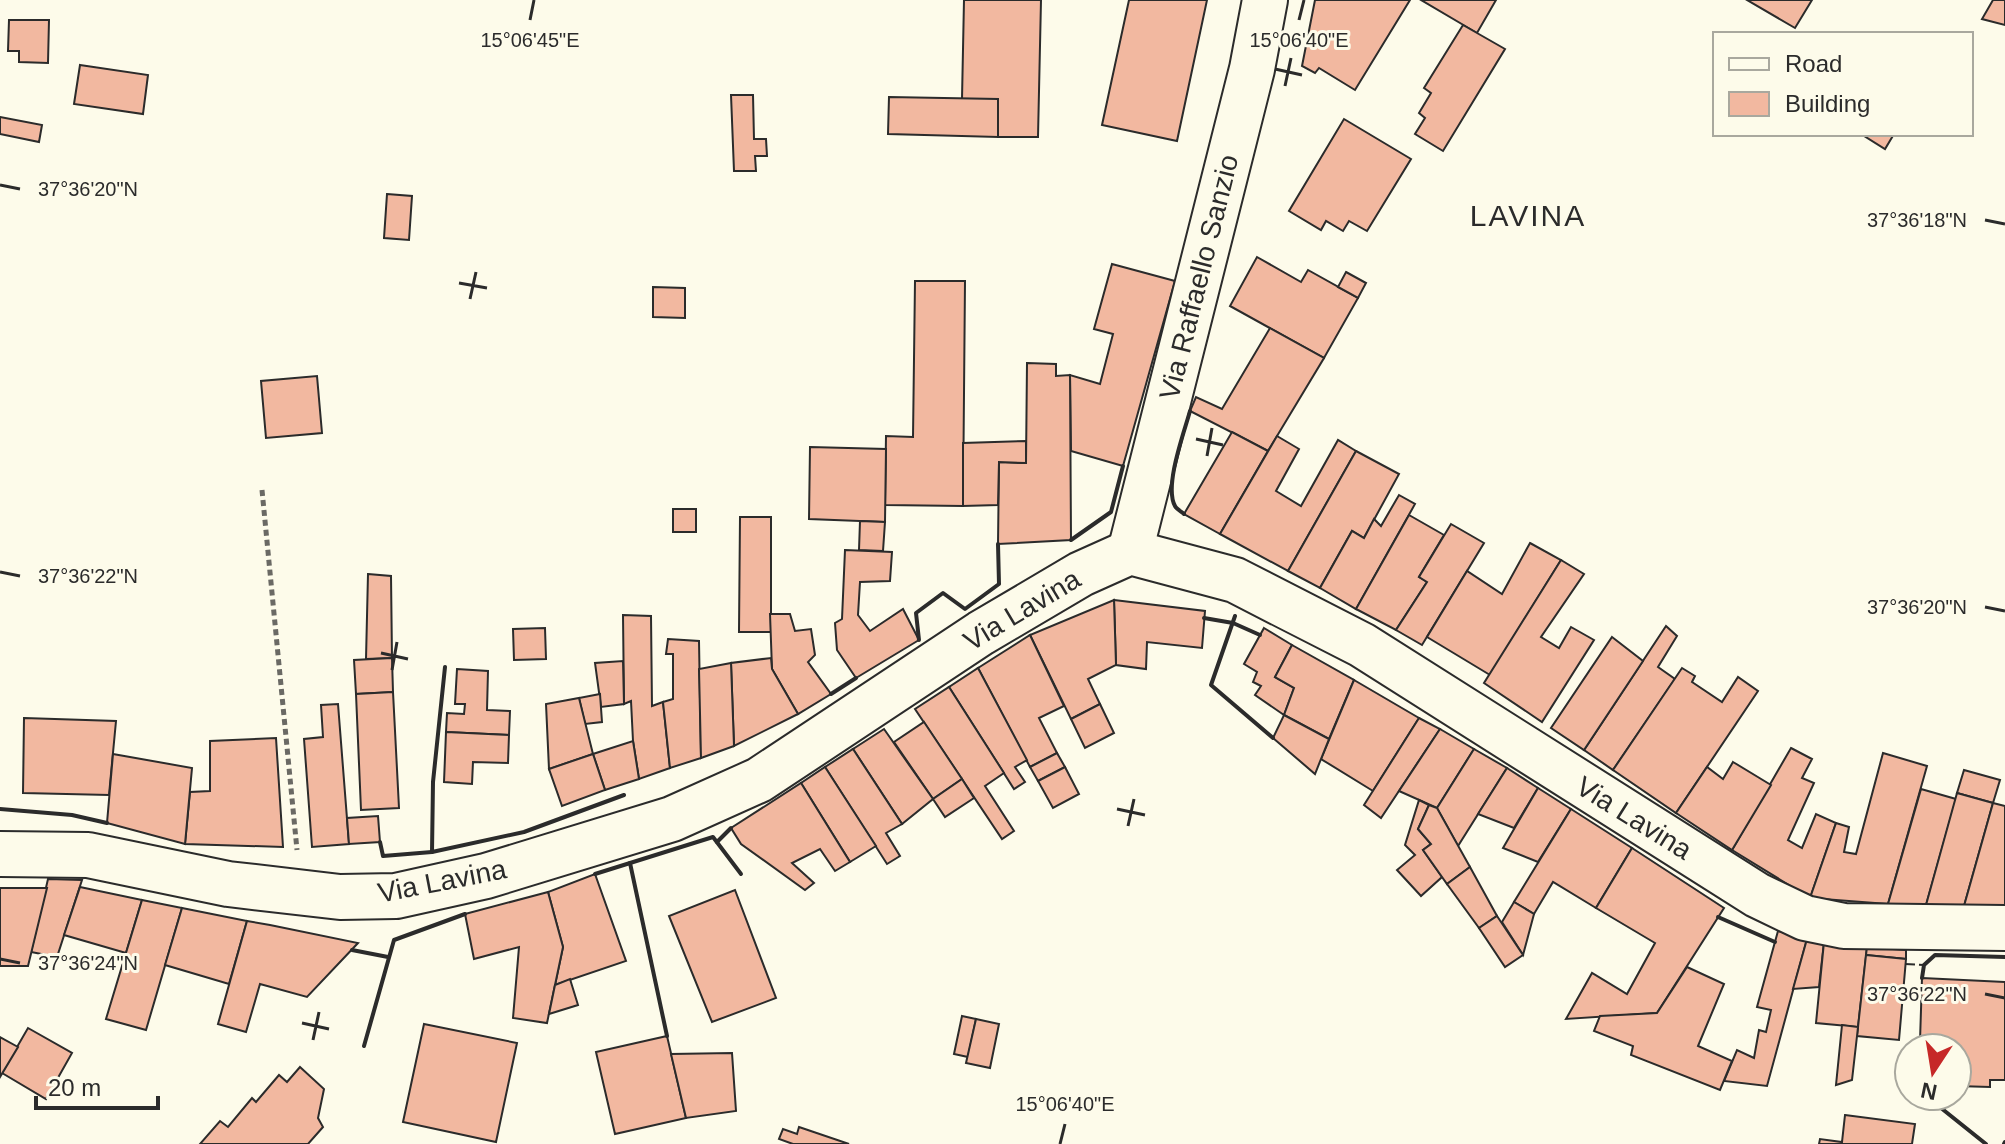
<svg xmlns="http://www.w3.org/2000/svg" width="2005" height="1144" font-family="Arial,sans-serif">
<rect width="100%" height="100%" fill="#fdfbea"/>
<g fill="#f2b8a0" stroke="#2b2b2b" stroke-width="2">
<polygon points="964,0 1041,0 1038,137 998,137 998,99 962,99"/>
<polygon points="1129,0 1207,0 1177,141 1102,125"/>
<polygon points="1315,0 1410,0 1355,90 1319,68 1315,73 1302,66"/>
<polygon points="1421,0 1496,0 1477,33"/>
<polygon points="1747,0 1812,0 1795,28"/>
<polygon points="1993,0 2005,0 2005,25 1982,19"/>
<polygon points="9,20 49,20 48,63 19,62 19,51 8,51"/>
<polygon points="1463,25 1505,49 1443,151 1415,134 1425,118 1419,113 1431,93 1424,88"/>
<polygon points="80,65 148,75 143,114 74,104"/>
<polygon points="731,95 753,95 754,139 766,139 767,156 755,156 756,171 734,171"/>
<polygon points="889,97 998,99 998,137 888,134"/>
<polygon points="0,117 42,125 39,142 0,134"/>
<polygon points="1344,119 1411,159 1367,231 1349,221 1343,231 1326,221 1321,230 1289,211"/>
<polygon points="1861,134 1894,134 1885,149"/>
<polygon points="387,194 412,196 409,240 384,238"/>
<polygon points="1257,257 1301,282 1308,270 1358,298 1324,358 1230,306"/>
<polygon points="1112,264 1175,281 1123,466 1071,451 1070,375 1100,384 1113,334 1094,329"/>
<polygon points="1346,272 1366,283 1358,298 1338,287"/>
<polygon points="915,281 965,281 963,506 885,505 886,436 913,437"/>
<polygon points="653,287 685,288 685,318 653,317"/>
<polygon points="1270,328 1324,358 1268,451 1190,411 1196,397 1222,409"/>
<polygon points="1027,363 1056,364 1056,376 1070,375 1071,540 998,544 999,462 1026,463"/>
<polygon points="317,376 322,433 266,438 261,381"/>
<polygon points="1232,432 1268,451 1220,534 1184,514"/>
<polygon points="1277,436 1299,449 1276,491 1301,506 1338,440 1356,451 1288,571 1220,534"/>
<polygon points="1026,441 1026,463 999,462 998,505 963,506 963,443"/>
<polygon points="810,447 886,449 885,522 809,519"/>
<polygon points="1356,451 1399,474 1364,538 1352,531 1320,588 1288,571"/>
<polygon points="1399,495 1415,504 1356,609 1320,588 1352,531 1364,538 1374,519 1381,526"/>
<rect x="673" y="509" width="23" height="23"/>
<polygon points="1409,515 1444,535 1419,577 1427,582 1396,630 1356,609"/>
<polygon points="740,517 771,517 771,632 739,632"/>
<polygon points="860,521 885,522 883,551 859,550"/>
<polygon points="1451,524 1484,543 1422,645 1396,630 1427,582 1419,577"/>
<polygon points="1530,543 1561,560 1490,675 1427,637 1467,571 1502,594"/>
<polygon points="845,550 892,552 890,581 860,582 858,615 870,631 903,609 919,640 856,678 837,650 835,623 842,619"/>
<polygon points="1561,560 1584,574 1541,637 1559,648 1571,627 1594,640 1542,722 1484,683"/>
<polygon points="368,574 391,576 392,658 366,659"/>
<polygon points="1114,600 1205,611 1202,648 1147,642 1146,669 1116,665"/>
<polygon points="1114,600 1116,665 1088,679 1100,704 1071,719 1030,635"/>
<polygon points="770,614 790,614 795,631 811,629 815,655 808,662 831,694 798,714 772,669"/>
<polygon points="623,615 651,616 652,706 663,702 670,768 639,779 633,741 631,701 624,704"/>
<polygon points="1666,626 1677,636 1658,667 1675,679 1613,770 1584,750"/>
<polygon points="545,628 546,659 514,660 513,629"/>
<polygon points="1264,628 1292,645 1275,677 1294,688 1284,715 1255,695 1261,686 1253,682 1257,672 1244,664"/>
<polygon points="1030,635 1064,706 1039,718 1057,753 1030,767 978,668"/>
<polygon points="1612,637 1643,661 1584,750 1551,728"/>
<polygon points="668,639 699,641 701,758 670,768 663,702 673,699 673,654 666,654"/>
<polygon points="1292,645 1354,680 1329,739 1284,715 1294,688 1275,677"/>
<polygon points="392,658 393,692 356,694 354,660"/>
<polygon points="771,658 772,669 798,714 734,746 731,663"/>
<polygon points="623,661 624,704 601,707 595,663"/>
<polygon points="731,663 734,746 701,758 699,669"/>
<polygon points="978,668 1027,760 1015,767 1025,782 1014,789 949,687"/>
<polygon points="1682,668 1695,676 1692,682 1722,702 1738,677 1758,691 1676,813 1613,770"/>
<polygon points="457,669 488,671 487,710 510,711 509,735 446,732 447,713 464,714 465,704 455,704"/>
<polygon points="1354,680 1419,718 1373,791 1321,759"/>
<polygon points="949,687 1004,773 985,786 1014,831 1002,839 915,709"/>
<polygon points="393,692 399,808 361,810 356,694"/>
<polygon points="600,694 602,722 585,724 579,698"/>
<polygon points="579,698 593,754 549,769 546,704"/>
<polygon points="338,704 349,844 312,847 304,739 323,737 321,705"/>
<polygon points="1100,704 1114,733 1085,748 1071,719"/>
<polygon points="1284,715 1329,739 1315,774 1273,738"/>
<polygon points="24,718 116,721 109,795 23,793"/>
<polygon points="1419,718 1440,729 1381,818 1364,805"/>
<polygon points="924,722 962,779 933,799 894,742"/>
<polygon points="884,729 933,799 902,824 853,749"/>
<polygon points="1440,729 1474,749 1437,808 1399,791"/>
<polygon points="446,732 509,735 508,763 473,762 472,784 444,782"/>
<polygon points="276,738 283,847 185,844 190,792 210,791 210,741"/>
<polygon points="633,741 639,779 605,790 593,754"/>
<polygon points="1791,748 1812,759 1802,778 1814,783 1788,840 1802,848 1816,814 1836,823 1810,898 1732,850"/>
<polygon points="853,749 902,824 886,833 900,856 887,864 825,767"/>
<polygon points="1474,749 1507,768 1458,846 1437,808"/>
<polygon points="1057,753 1065,767 1038,781 1030,767"/>
<polygon points="1883,753 1927,766 1888,904 1810,898 1836,823 1849,827 1844,852 1856,854"/>
<polygon points="113,754 192,768 185,844 107,823"/>
<polygon points="593,754 605,790 562,806 549,769"/>
<polygon points="1733,762 1771,785 1732,850 1676,813 1707,767 1723,779"/>
<polygon points="825,767 876,846 850,862 801,783"/>
<polygon points="1065,767 1079,794 1053,808 1038,781"/>
<polygon points="1507,768 1538,788 1514,828 1478,814"/>
<polygon points="1964,770 2000,780 1993,803 1957,793"/>
<polygon points="962,779 974,798 945,817 933,799"/>
<polygon points="801,783 850,862 835,871 820,849 792,863 814,883 805,890 741,844 731,828"/>
<polygon points="1538,788 1571,809 1538,862 1503,848"/>
<polygon points="1921,789 1956,799 1926,905 1888,904"/>
<polygon points="1957,793 1993,803 1964,906 1926,905"/>
<polygon points="1419,800 1429,805 1418,829 1431,844 1423,850 1442,877 1421,896 1397,870 1415,855 1405,845"/>
<polygon points="1993,803 2005,806 2005,908 1964,906"/>
<polygon points="1429,805 1437,808 1470,867 1447,884 1423,850 1431,844 1418,829"/>
<polygon points="1571,809 1632,848 1596,908 1553,882 1534,914 1514,902"/>
<polygon points="378,816 380,842 349,844 347,818"/>
<polygon points="1632,848 1724,908 1657,1013 1566,1019 1592,973 1627,994 1655,943 1596,908"/>
<polygon points="1470,867 1497,916 1479,928 1447,884"/>
<polygon points="595,874 626,961 555,985 563,947 548,892"/>
<polygon points="48,879 82,880 57,957 31,952"/>
<polygon points="80,887 142,900 126,953 64,935"/>
<polygon points="0,888 47,888 28,966 0,966"/>
<polygon points="735,890 776,998 712,1022 669,916"/>
<polygon points="548,892 563,947 547,1023 513,1018 519,947 474,959 465,914"/>
<polygon points="142,900 182,908 146,1030 106,1019"/>
<polygon points="1514,902 1534,914 1523,955 1502,922"/>
<polygon points="182,908 247,921 229,984 165,965"/>
<polygon points="1497,916 1523,955 1505,967 1479,928"/>
<polygon points="247,921 270,925 358,943 307,997 260,984 246,1032 218,1024"/>
<polygon points="1778,931 1807,939 1767,1086 1724,1081 1737,1050 1754,1058 1759,1030 1766,1032 1771,1010 1757,1007"/>
<polygon points="1807,939 1824,942 1819,987 1793,989"/>
<polygon points="1824,942 1867,947 1858,1027 1816,1023"/>
<polygon points="1867,947 1906,950 1906,959 1866,955"/>
<polygon points="1866,955 1906,959 1899,1040 1857,1036"/>
<polygon points="1687,967 1724,984 1698,1046 1732,1061 1720,1090 1631,1055 1633,1046 1594,1031 1600,1016 1657,1013"/>
<polygon points="1922,978 2005,982 2005,1080 1990,1080 1990,1087 1957,1086 1957,1048 1939,1048 1939,1043 1920,1041"/>
<polygon points="570,979 578,1005 549,1014 555,985"/>
<polygon points="962,1016 976,1019 968,1057 954,1054"/>
<polygon points="976,1019 999,1024 990,1068 966,1063"/>
<polygon points="424,1024 517,1043 496,1142 403,1122"/>
<polygon points="1842,1025 1858,1027 1857,1036 1852,1080 1836,1085"/>
<polygon points="28,1028 72,1053 46,1099 2,1073"/>
<polygon points="667,1036 686,1118 615,1134 596,1052"/>
<polygon points="0,1037 18,1047 0,1077"/>
<polygon points="732,1053 736,1111 686,1118 671,1054"/>
<polygon points="300,1067 324,1089 318,1118 323,1127 308,1144 200,1144 220,1121 228,1127 252,1098 256,1102 279,1075 287,1082"/>
<polygon points="1845,1115 1915,1124 1912,1144 1819,1144 1820,1139 1842,1142"/>
<polygon points="799,1127 849,1144 793,1144 779,1139 783,1129 797,1134"/>
</g>
<g fill="none" stroke-linecap="round" stroke-linejoin="round">
<defs>
<g id="tertiary">
<polyline points="1130,552 1252,69 1265,0"/>
<polyline points="0,854 88,855 228,884 340,897 396,896 486,876 672,819 759,780 981,633 1081,574 1130,552 1235,580 1362,645 1757,895 1805,918 1844,926 2005,928"/>
</g>
</defs>
<use href="#tertiary" stroke="#2b2b2b" stroke-width="48"/>
<polyline stroke="#6a6964" stroke-width="5" stroke-dasharray="6 4" stroke-linecap="butt" points="262,490 297,850"/>
<use href="#tertiary" stroke="#fdfbea" stroke-width="44"/>
<polyline stroke="#2b2b2b" stroke-width="2" stroke-dasharray="10 4" stroke-linecap="butt" points="1905,964 1924,965"/>
<g stroke="#2b2b2b" stroke-width="4">
<path d="M1184,514C1182,512 1176,509 1175,506C1164,486 1184,433 1190,411"/>
<polyline points="1071,540 1111,512 1123,466"/>
<polyline points="1235,616 1211,685 1273,738"/>
<polyline points="1204,618 1233,623 1260,635"/>
<polyline points="919,640 916,613 943,593 965,609 999,584 998,544"/>
<polyline points="445,667 433,782 432,852 524,832 624,795"/>
<polyline points="831,694 856,678"/>
<polyline points="0,809 72,815 107,823"/>
<polyline points="380,842 383,856 432,852"/>
<polyline points="717,842 731,828"/>
<polyline points="630,863 667,1036"/>
<polyline points="595,874 713,837 741,874"/>
<polyline points="1718,917 1775,942"/>
<polyline points="352,950 388,957"/>
<polyline points="1922,978 1924,965 1935,955 2005,957"/>
<polyline points="364,1046 394,940 465,914"/>
<polyline points="1926,1096 1986,1144"/>
<polyline points="2004,1144 2005,1142"/>
</g>
</g>
<path fill="none" stroke="#2b2b2b" stroke-width="3" d="M530,20L534,0M1299,20L1304,0M1275,69L1302,75M1285,86L1291,58M0,185L20,189M1985,220L2005,224M459,283L487,288M470,299L476,272M1196,439L1223,445M1207,456L1212,428M0,572L20,576M1985,607L2005,611M381,653L408,659M392,670L397,642M1117,809L1145,815M1128,826L1134,799M0,959L20,963M1985,994L2005,998M302,1023L329,1029M313,1040L319,1012M1060,1144L1065,1124"/>
<g text-anchor="middle" dominant-baseline="central" stroke-width="6" stroke-linejoin="round" paint-order="stroke">
<g font-size="28" fill="#2b2b2b" stroke="#fdfbea">
<text transform="translate(1199 277) rotate(-76)">Via Raffaello Sanzio</text>
<text transform="translate(1022 610) rotate(-31)">Via Lavina</text>
<text transform="translate(1634 818) rotate(32)">Via Lavina</text>
<text transform="translate(442 881) rotate(-11)">Via Lavina</text>
</g>
<g font-size="30" letter-spacing="2" fill="#2b2b2b" stroke="#fdfbea">
<text x="1528" y="215">LAVINA</text>
</g>
</g>
<g font-size="20" text-anchor="middle" fill="#2b2b2b" stroke="#fdfbea" stroke-width="6" stroke-linejoin="round" paint-order="stroke">
<text x="530" y="47">15°06'45"E</text>
<text x="1299" y="47">15°06'40"E</text>
<text x="88" y="196">37°36'20"N</text>
<text x="1917" y="227">37°36'18"N</text>
<text x="88" y="583">37°36'22"N</text>
<text x="1917" y="614">37°36'20"N</text>
<text x="88" y="970">37°36'24"N</text>
<text x="1917" y="1001">37°36'22"N</text>
<text x="1065" y="1111">15°06'40"E</text>
</g>
<rect x="1713" y="32" width="260" height="104" fill="#fdfbea" stroke="#a9a89e" stroke-width="2"/>
<rect x="1729" y="58" width="40" height="12" fill="#fdfbea" stroke="#a9a89e" stroke-width="2"/>
<text x="1785" y="72" font-size="24" fill="#2b2b2b">Road</text>
<rect x="1729" y="92" width="40" height="24" fill="#f2b8a0" stroke="#a9a89e" stroke-width="2"/>
<text x="1785" y="112" font-size="24" fill="#2b2b2b">Building</text>
<g transform="translate(1933 1072) rotate(192)"><circle r="38" fill="#fdfbea" stroke="#a9a89e" stroke-width="2"/>
<path d="M0-6L14 30L0 20L-14 30Z" fill="#c62828"/>
<text y="-12" font-size="22" font-weight="bold" text-anchor="middle" fill="#2b2b2b">N</text>
</g>
<path d="M36 1096v12h122v-12" fill="none" stroke="#2b2b2b" stroke-width="4"/>
<text x="48" y="1096" font-size="24" fill="#2b2b2b" stroke="#fdfbea" stroke-width="6" paint-order="stroke">20 m</text>
</svg>
